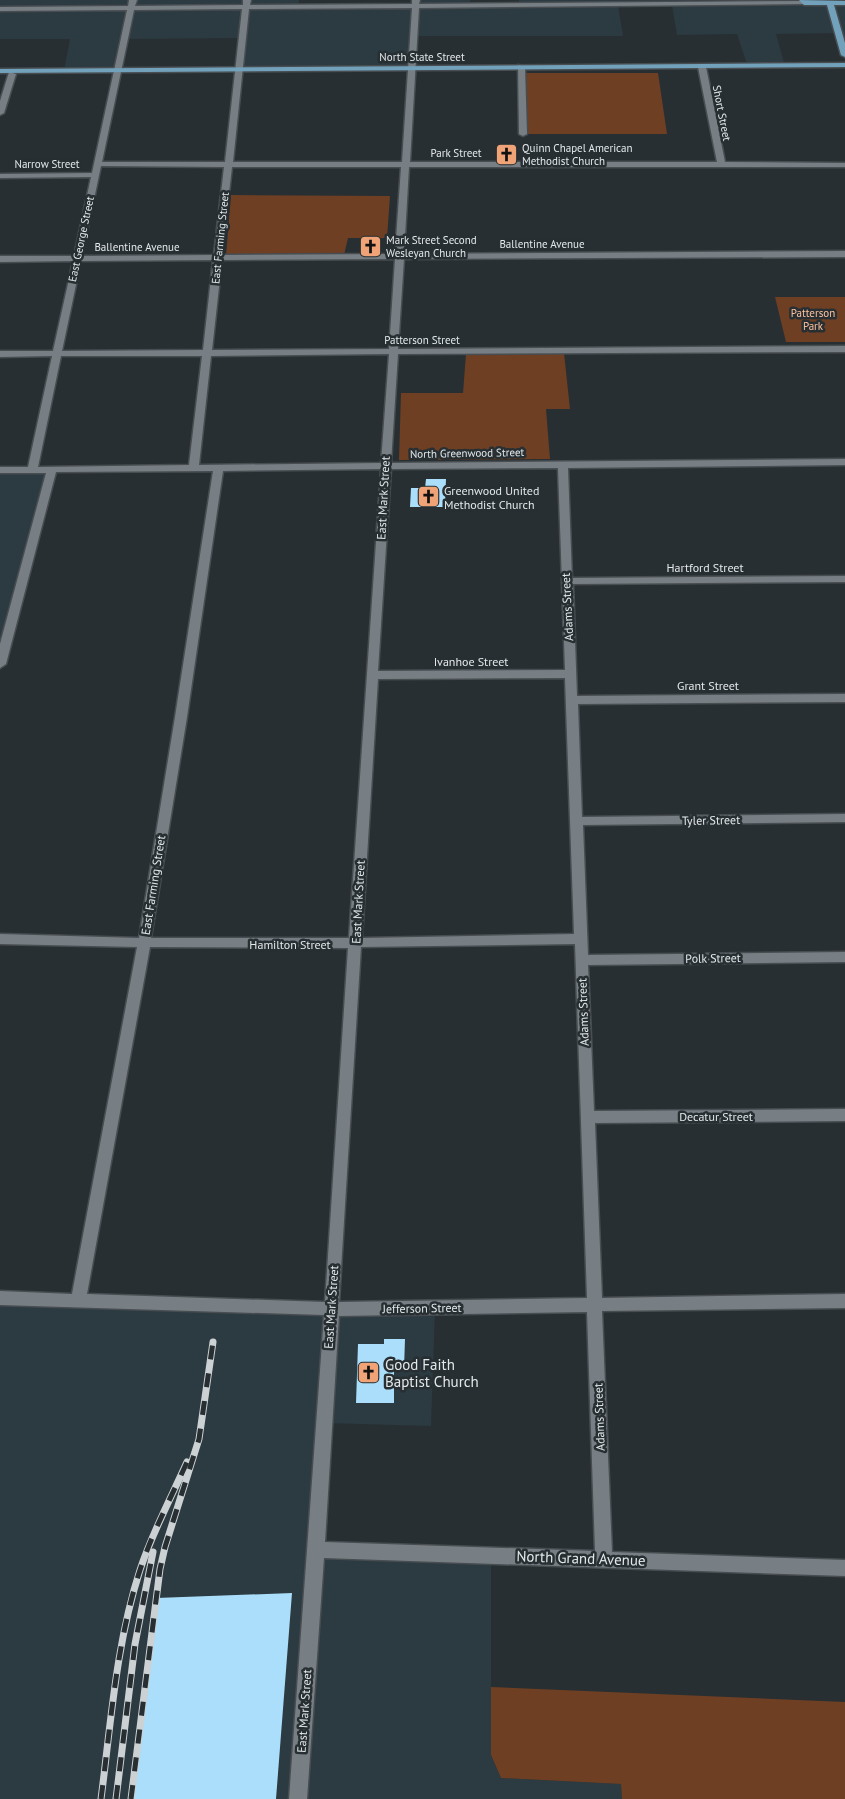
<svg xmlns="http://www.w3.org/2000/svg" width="845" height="1799" font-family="'PT Sans',sans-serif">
<rect width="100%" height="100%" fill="#272f33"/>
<g fill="#2c3a41">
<polygon points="0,0 299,0 298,7 413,6 414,0 470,0 470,6 519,6 519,0 693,0 693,4 761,3 760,0 845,0 845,47 839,33 776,34 785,66 748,67 737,34 677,35 672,5 618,5 623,36 414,36 410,68 239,70 242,38 124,39 118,71 64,71 70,39 0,39"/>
<polygon points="0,469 54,469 0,671"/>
<polygon points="0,1298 435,1308 431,1426 322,1423 311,1546 491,1553 491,1755 501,1778 621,1784 622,1799 0,1799"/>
</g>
<g fill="#6e3f23">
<polygon points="525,73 658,73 667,134 527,134"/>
<polygon points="231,195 390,196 387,238 348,238 344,255 226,256"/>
<polygon points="775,297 845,297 845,342 786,342"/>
<polygon points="564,353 570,409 546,409 550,459 399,460 401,393 463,393 466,354"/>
<polygon points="491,1687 845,1702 845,1799 622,1799 621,1784 501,1778 491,1755"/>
</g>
<g fill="#abdefb">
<rect x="500" y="149" width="13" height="10"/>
<polygon points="426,479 446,479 445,507 410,507 411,488 425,488"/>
<polygon points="384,1339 405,1339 404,1369 394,1369 394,1403 356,1403 358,1344 384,1344"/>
<polygon points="292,1593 276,1799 131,1799 156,1598"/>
</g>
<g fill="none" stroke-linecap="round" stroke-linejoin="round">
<defs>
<g id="minor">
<path d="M129,0H137L135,6L243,5V0H251L250,5L412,4V0H420L419,4L804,1L806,2V4L419,8L410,162H717L698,67L702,65L706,67L725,162L845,163V167H409L404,254L845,251V257L404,259L398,349L845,346V352L398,354L391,463L845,459V465L568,468L572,578L845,576V582L573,584L577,696L845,694V702L578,704L582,817L845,814V822L583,825L588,955L845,952V962L588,965L594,1111L845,1109V1121L595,1123L602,1298L845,1294V1308L602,1311L612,1552L845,1560V1576L324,1558L307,1799H289L324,1315L0,1305V1291L72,1294L137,947L0,944V934L139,938L175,717L213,471L56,472L6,664L0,668V644L46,473H0V467H28L52,356L0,357V351H53L73,261L0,262V256H74L91,177L0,178V174L92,173L127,10L0,11V7L128,6ZM412,8L402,162H233L249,9ZM242,9L225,162H102L134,10ZM101,166L224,167L214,255L82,256ZM232,167H401L395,254L222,255ZM395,259L389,349L212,350L222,260ZM213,260L203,350L62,351L81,261ZM389,354L381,463L199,465L211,356ZM61,356H202L189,465L38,467ZM558,468L565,670L378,671L391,469ZM381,469L349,938H151L187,717L223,471ZM565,678L574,934L362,938L378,679ZM575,944L587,1298L339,1302L361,947ZM150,947L348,948L325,1302L87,1294ZM587,1312L595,1551L325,1542L339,1316Z"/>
<polygon points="518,65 525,67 527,134 523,136 519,134"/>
<polygon points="9,72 16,74 4,113 0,115 0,101"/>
</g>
<g id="major">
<polygon points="799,0 845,1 845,5 834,5 845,43 845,57 841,55 827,5 804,5"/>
<polygon points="845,63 845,67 0,73 0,69"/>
</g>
</defs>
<use href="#minor" stroke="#474d51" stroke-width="3"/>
<use href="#major" stroke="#474d51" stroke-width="3"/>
<use href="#minor" fill="#777f84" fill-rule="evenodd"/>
<use href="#major" fill="#72a1bb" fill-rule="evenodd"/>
<defs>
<g id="rail">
<path d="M101,1799C111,1722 116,1644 140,1570C152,1533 171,1498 187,1462"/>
<polyline points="116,1799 135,1644 153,1552"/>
<polyline points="131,1799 160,1569 165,1547 199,1439 213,1342"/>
</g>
</defs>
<use href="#rail" stroke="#ccd1d3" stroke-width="7"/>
<use href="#rail" stroke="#272f33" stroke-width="5" stroke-dasharray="14" stroke-linecap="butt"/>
</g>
<defs>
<symbol id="church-square" viewBox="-11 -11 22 22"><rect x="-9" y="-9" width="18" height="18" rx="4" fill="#efa377" stroke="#272f33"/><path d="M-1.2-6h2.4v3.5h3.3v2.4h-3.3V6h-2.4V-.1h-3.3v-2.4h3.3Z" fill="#111"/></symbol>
</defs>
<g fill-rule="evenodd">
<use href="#church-square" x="494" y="142" width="25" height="25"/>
<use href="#church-square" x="358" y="234" width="25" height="25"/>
<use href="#church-square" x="416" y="484" width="25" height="25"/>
<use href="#church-square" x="356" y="1360" width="25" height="25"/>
</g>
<g text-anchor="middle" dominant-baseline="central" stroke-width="5" stroke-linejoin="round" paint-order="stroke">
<g font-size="11" fill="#e3e8ea" stroke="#272f33">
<text x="422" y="57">North State Street</text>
<text transform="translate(722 113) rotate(79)">Short Street</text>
<text x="456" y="153">Park Street</text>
<text x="47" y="164">Narrow Street</text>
<text transform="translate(220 238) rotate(-84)">East Farming Street</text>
<text transform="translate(81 239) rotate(-78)">East George Street</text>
<text x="542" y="244">Ballentine Avenue</text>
<text x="137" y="247">Ballentine Avenue</text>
<text x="422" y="340">Patterson Street</text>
<text transform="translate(467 453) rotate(-1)">North Greenwood Street</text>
</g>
<g font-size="11" fill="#e3e8ea" stroke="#272f33" text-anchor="start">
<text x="522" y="148">Quinn Chapel American<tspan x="522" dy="13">Methodist Church</tspan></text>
<text x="386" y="240">Mark Street Second<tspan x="386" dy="13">Wesleyan Church</tspan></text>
</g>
<g font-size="11" fill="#fec19e" stroke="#272f33">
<text x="813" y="313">Patterson<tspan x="813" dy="13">Park</tspan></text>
</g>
<g font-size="12" fill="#e3e8ea" stroke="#272f33" text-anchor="start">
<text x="444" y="490">Greenwood United<tspan x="444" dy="14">Methodist Church</tspan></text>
</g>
<g font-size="12" fill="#e3e8ea" stroke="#272f33">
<text transform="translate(383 498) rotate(-87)">East Mark Street</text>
<text x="705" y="567">Hartford Street</text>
<text transform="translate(567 607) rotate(-93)">Adams Street</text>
<text x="471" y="661">Ivanhoe Street</text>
<text x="708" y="685">Grant Street</text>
<text transform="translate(711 820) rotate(-1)">Tyler Street</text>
<text transform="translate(153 885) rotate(-81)">East Farming Street</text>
<text transform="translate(358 902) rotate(-87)">East Mark Street</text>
<text x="290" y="944">Hamilton Street</text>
<text transform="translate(713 958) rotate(-1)">Polk Street</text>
<text transform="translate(583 1012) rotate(-92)">Adams Street</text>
<text x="716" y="1116">Decatur Street</text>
<text transform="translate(331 1307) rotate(-86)">East Mark Street</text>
<text transform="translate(422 1308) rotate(-1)">Jefferson Street</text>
<text transform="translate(599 1417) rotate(-92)">Adams Street</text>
<text transform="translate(304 1711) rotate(-86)">East Mark Street</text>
</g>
<g font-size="15" fill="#e3e8ea" stroke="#272f33" text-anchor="start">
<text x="385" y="1364">Good Faith<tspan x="385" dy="17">Baptist Church</tspan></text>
</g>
<g font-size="15" fill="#e3e8ea" stroke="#272f33">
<text transform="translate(581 1558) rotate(2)">North Grand Avenue</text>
</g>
</g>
</svg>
